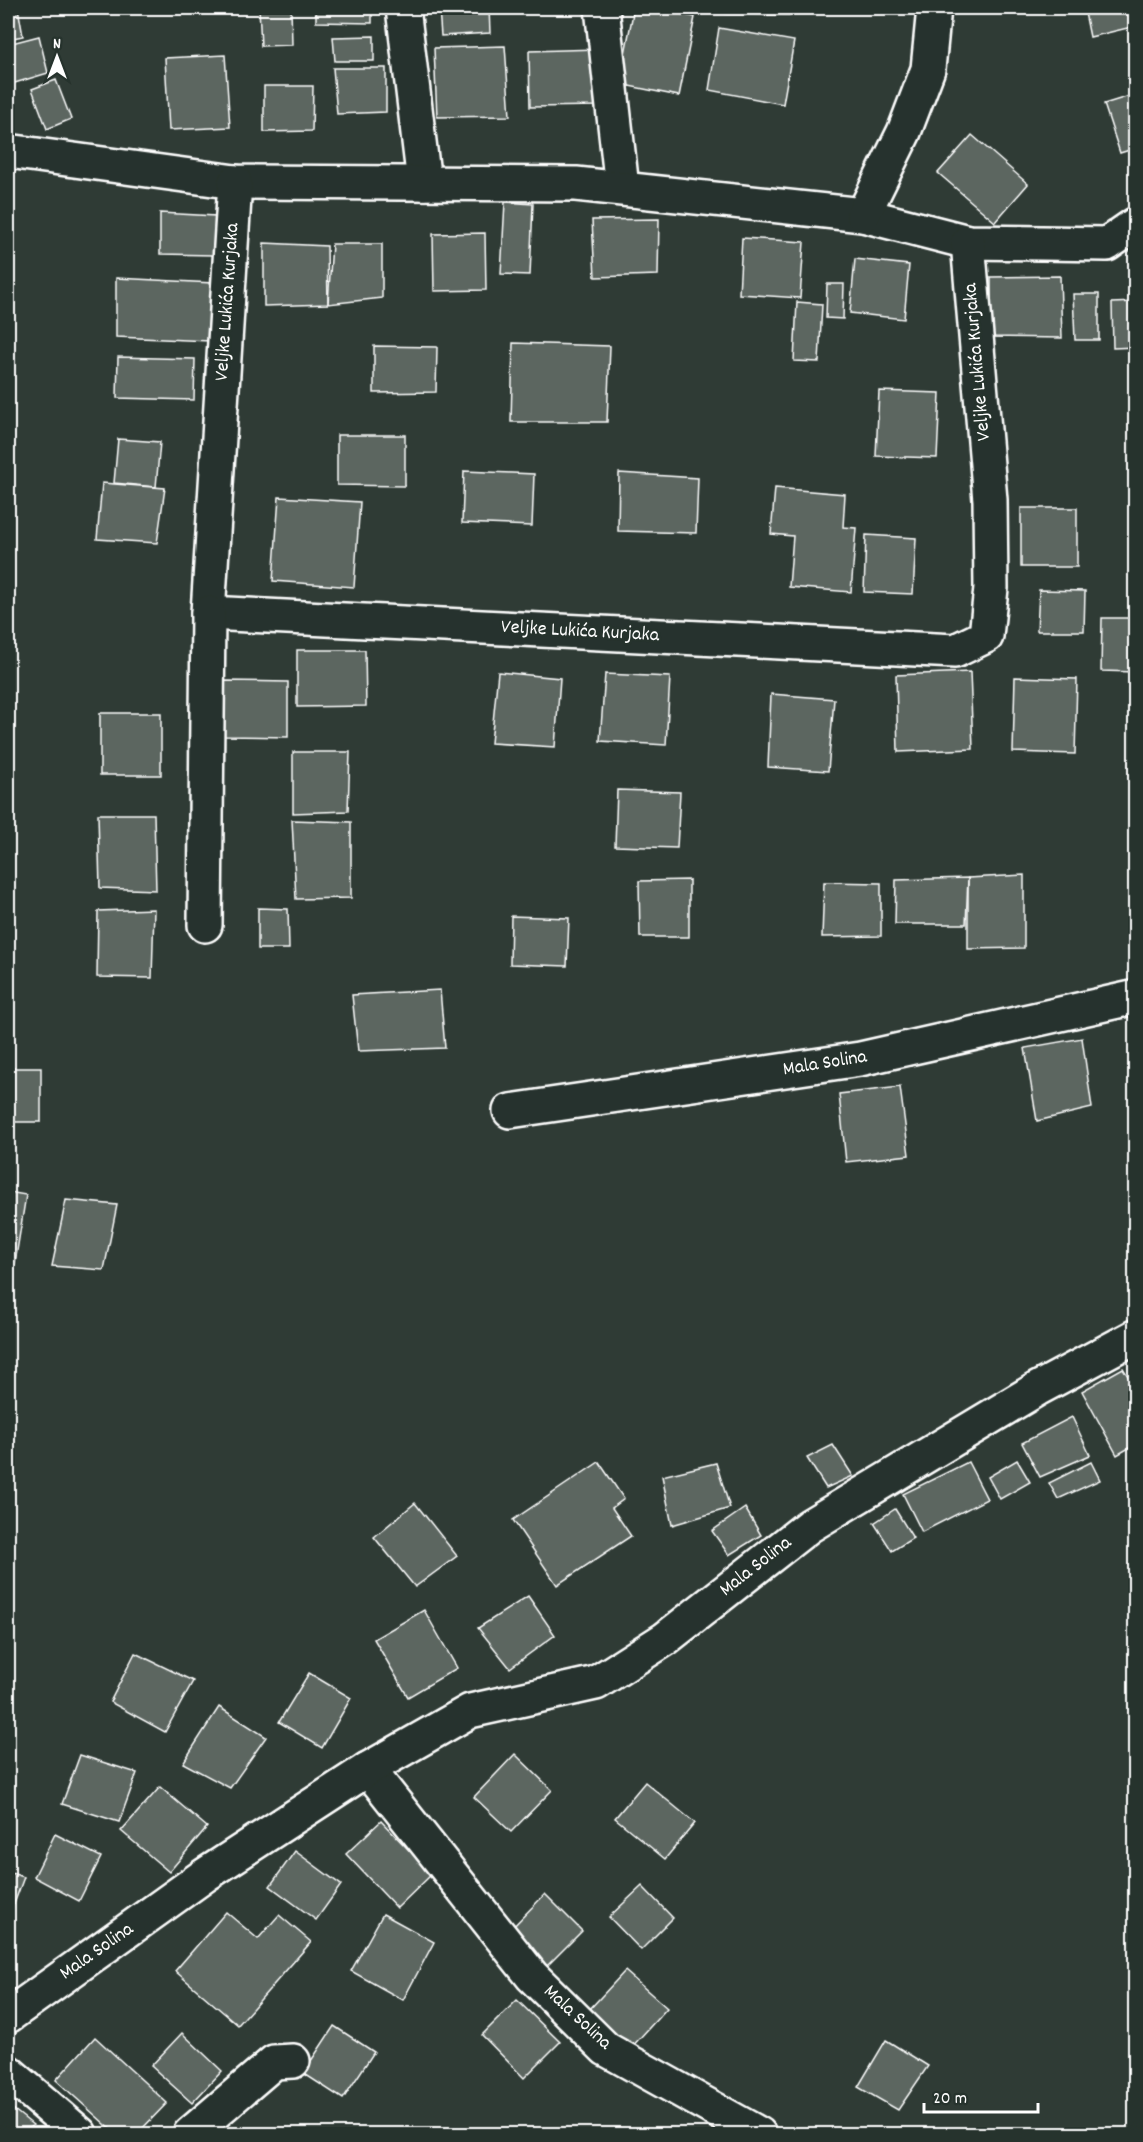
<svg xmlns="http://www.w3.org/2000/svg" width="1143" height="2142" font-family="Dekko,sans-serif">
<rect width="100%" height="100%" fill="#2f3b35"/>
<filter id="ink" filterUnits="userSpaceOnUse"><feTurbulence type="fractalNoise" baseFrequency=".0167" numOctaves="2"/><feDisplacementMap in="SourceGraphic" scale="12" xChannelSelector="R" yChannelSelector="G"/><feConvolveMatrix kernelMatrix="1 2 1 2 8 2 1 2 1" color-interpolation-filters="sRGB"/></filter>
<g filter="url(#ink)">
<g fill="#5b6661" stroke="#fff" stroke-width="1.5">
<polygon points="8,8 18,8 23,36 8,39"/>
<polygon points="259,8 291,8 292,45 261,46"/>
<polygon points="316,8 372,8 372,23 316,22"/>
<polygon points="439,8 489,8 490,33 441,36"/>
<polygon points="634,8 649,8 695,17 679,96 619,84"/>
<polygon points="726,8 790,8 789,15 726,14"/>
<polygon points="1084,8 1136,8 1136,26 1090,37"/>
<polygon points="719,28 794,41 783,104 709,90"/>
<polygon points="39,36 48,73 8,85 8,44"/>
<polygon points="374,36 374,61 335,61 333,37"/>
<polygon points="505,46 510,116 437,117 434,48"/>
<polygon points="599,49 600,106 530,107 529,51"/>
<polygon points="225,55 230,127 169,130 165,58"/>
<polygon points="333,68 386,68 386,112 337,114"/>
<polygon points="56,80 71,119 47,129 32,89"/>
<polygon points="264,86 313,86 312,131 264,132"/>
<polygon points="1136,94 1136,148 1120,153 1104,104"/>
<polygon points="972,135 1028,184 995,222 938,173"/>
<polygon points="505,202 533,204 530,275 501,274"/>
<polygon points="160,213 216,216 214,255 160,254"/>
<polygon points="659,219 658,275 595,277 592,220"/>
<polygon points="485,233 486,290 434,291 433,234"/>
<polygon points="742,238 804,242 800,298 739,294"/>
<polygon points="264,243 327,246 328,304 264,306"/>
<polygon points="332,244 382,244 382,298 328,304"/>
<polygon points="855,259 909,265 904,319 850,313"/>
<polygon points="1060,276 1062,338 991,337 991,277"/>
<polygon points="116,278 213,283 210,341 116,337"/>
<polygon points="827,284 844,284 843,319 826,318"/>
<polygon points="1073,294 1099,294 1099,340 1075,340"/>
<polygon points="797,302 822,304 819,362 794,361"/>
<polygon points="1136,302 1136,347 1113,348 1112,303"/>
<polygon points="513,343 610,346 607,422 511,422"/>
<polygon points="374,346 437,347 436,392 374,393"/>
<polygon points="118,357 195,359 194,400 117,398"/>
<polygon points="879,391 940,393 937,458 876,456"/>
<polygon points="337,435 405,435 405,486 337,485"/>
<polygon points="118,439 160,442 156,487 114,483"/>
<polygon points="464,471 534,474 532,526 462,523"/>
<polygon points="619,473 698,478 696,533 618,531"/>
<polygon points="102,483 165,488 157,543 97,539"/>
<polygon points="775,488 845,494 843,527 856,528 851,592 789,587 793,536 771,534"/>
<polygon points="279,497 360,502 354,587 273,581"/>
<rect x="1021" y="508" width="56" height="59"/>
<polygon points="866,535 916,538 913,594 864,592"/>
<polygon points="1039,590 1085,591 1084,631 1037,631"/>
<polygon points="1102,618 1136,618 1136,672 1101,671"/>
<polygon points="297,650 365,650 366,706 297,707"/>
<polygon points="498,672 560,678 555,747 491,743"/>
<polygon points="970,672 973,749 898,752 896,675"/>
<polygon points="605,674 670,677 666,745 600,741"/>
<polygon points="1015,677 1077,679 1075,754 1013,752"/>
<polygon points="224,681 288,682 288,737 224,736"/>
<polygon points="771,694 834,699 828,771 768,767"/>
<rect x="100" y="713" width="61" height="62"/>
<polygon points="293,752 350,752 348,811 293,813"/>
<polygon points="617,790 680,792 677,848 615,846"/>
<polygon points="98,814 154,814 156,890 100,888"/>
<polygon points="292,820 351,822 351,898 296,899"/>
<polygon points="1024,875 1024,948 968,949 968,878"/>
<polygon points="968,878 966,924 895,924 896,880"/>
<polygon points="689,880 689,937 640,937 639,881"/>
<polygon points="824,882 881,883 881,936 822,937"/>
<polygon points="258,908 288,909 289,949 258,949"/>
<polygon points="154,909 152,978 97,977 98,911"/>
<polygon points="511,916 569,918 567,966 510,964"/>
<polygon points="440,990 445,1048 358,1051 352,995"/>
<polygon points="1082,1038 1092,1108 1037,1121 1025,1048"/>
<rect x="8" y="1068" width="33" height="54"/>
<polygon points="900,1087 909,1155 846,1162 839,1094"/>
<polygon points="8,1192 26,1195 15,1263 8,1262"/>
<polygon points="66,1200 117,1205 104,1270 52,1266"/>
<polygon points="1123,1368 1136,1389 1136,1444 1117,1455 1082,1391"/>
<polygon points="1072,1417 1090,1455 1040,1477 1022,1443"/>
<polygon points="833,1445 853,1476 826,1488 807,1458"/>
<polygon points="1017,1460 1030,1482 1000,1499 988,1477"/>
<polygon points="599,1462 624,1499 612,1508 631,1536 557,1585 513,1520"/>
<polygon points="968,1462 987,1499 922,1532 903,1494"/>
<polygon points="1091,1462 1100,1480 1058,1499 1049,1483"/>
<polygon points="716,1463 730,1508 672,1525 662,1476"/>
<polygon points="415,1503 457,1556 415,1587 374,1537"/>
<polygon points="745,1508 761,1535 729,1555 712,1531"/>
<polygon points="895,1509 913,1538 892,1551 874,1523"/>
<polygon points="528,1596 555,1635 510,1668 478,1628"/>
<polygon points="424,1610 457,1668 408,1697 374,1639"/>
<polygon points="135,1653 193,1681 165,1732 110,1702"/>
<polygon points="309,1673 351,1698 322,1748 279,1722"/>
<polygon points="219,1707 266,1737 230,1788 183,1763"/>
<polygon points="515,1754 552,1790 511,1832 474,1797"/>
<polygon points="80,1755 137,1773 119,1822 62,1804"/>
<polygon points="645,1782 695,1823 665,1859 615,1818"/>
<polygon points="160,1787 207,1827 169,1872 121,1831"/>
<polygon points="381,1821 432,1874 397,1908 346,1854"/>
<polygon points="55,1834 101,1857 79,1901 34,1877"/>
<polygon points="295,1851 341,1885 316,1920 270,1886"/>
<polygon points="8,1872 24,1877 8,1920"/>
<polygon points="642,1886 673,1918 641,1950 609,1917"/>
<polygon points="545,1894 582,1931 547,1966 510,1930"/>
<polygon points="226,1912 258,1939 279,1915 311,1942 238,2025 175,1971"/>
<polygon points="383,1914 434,1942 403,2000 351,1971"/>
<polygon points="625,1971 667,2008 630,2049 588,2011"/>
<polygon points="517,2000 560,2042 524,2078 482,2035"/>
<polygon points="334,2026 374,2052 343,2099 303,2073"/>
<polygon points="182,2033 222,2071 192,2103 151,2066"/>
<polygon points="95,2037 167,2103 137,2134 116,2134 56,2080"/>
<polygon points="886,2040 928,2066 898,2110 858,2087"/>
<polygon points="8,2105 33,2125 25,2134 8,2134"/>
</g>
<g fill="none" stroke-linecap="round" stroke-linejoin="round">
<defs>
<g id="minor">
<polyline points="403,8 424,183"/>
<polyline points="602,8 622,188"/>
<polyline points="8,151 235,182 576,184 863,215 968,242 1107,244 1136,224"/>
<polyline points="235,182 208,613 955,651 986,636 991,588 990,500 968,242"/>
<polyline points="863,215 904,132 928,69 934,8"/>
<polyline points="205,925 208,613"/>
<polyline points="510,1111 860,1059 1136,997"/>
<polyline points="368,1769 532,1976 606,2049 759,2134"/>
<polyline points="8,2016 205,1875 368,1769 470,1711 596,1683 665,1639 809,1526 1037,1389 1136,1336"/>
<polyline points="8,2072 80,2134"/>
<polyline points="190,2134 274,2062 293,2061"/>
</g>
</defs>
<use href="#minor" stroke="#fff" stroke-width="38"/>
<use href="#minor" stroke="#26332d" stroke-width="33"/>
</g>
</g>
<g text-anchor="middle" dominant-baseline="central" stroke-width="5" stroke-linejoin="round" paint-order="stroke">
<g font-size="20" fill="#fff" stroke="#26332d">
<text transform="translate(228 302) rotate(-86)">Veljke Lukića Kurjaka</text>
<text transform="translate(978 362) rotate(-95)">Veljke Lukića Kurjaka</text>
<text transform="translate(580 632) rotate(3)">Veljke Lukića Kurjaka</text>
<text transform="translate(825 1064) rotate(-9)">Mala Solina</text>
<text transform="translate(756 1567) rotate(-38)">Mala Solina</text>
<text transform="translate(97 1952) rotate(-35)">Mala Solina</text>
<text transform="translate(577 2018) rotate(43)">Mala Solina</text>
</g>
</g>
<rect width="1143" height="2142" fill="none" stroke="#26332d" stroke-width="30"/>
<rect x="15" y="15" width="1113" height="2112" fill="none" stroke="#fff" stroke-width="2" filter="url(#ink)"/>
<g transform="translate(57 57)" stroke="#26332d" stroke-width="4.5" paint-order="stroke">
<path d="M0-4.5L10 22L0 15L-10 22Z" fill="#ffffff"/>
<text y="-9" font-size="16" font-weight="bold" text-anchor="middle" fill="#ffffff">N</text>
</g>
<path d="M924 2103v9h114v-9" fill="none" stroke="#ffffff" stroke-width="3"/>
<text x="933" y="2103" font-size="18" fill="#ffffff" stroke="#26332d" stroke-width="4.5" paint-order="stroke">20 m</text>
</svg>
